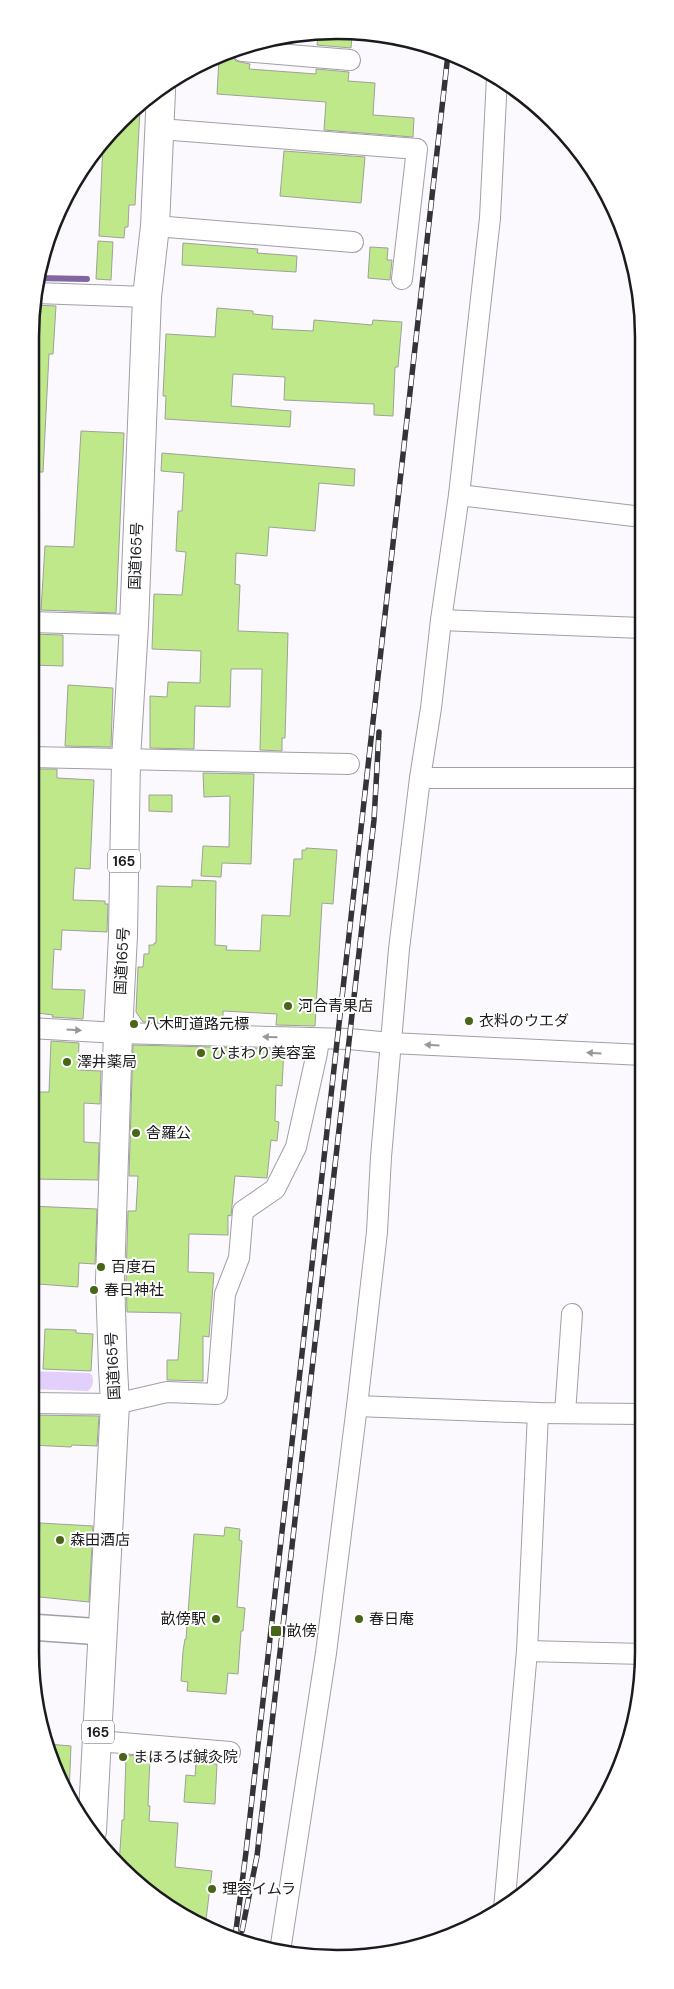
<svg xmlns="http://www.w3.org/2000/svg" width="674" height="1989" font-family="'DM Sans','Noto Sans JP',sans-serif">
<rect width="100%" height="100%" fill="#fbf9fe"/>
<path fill="#e2cffc" d="M30,1371L89,1373L92,1375C94,1382 93,1386 88,1391L30,1389Z"/>
<g fill="none" stroke-linecap="round" stroke-linejoin="round">
<polyline stroke="#8266a2" stroke-width="6" points="38,278 87,279"/>
</g>
<g fill="#bee88a" stroke="#9da297">
<polygon points="318,34 352,36 351,48 317,45"/>
<polygon points="231,55 236,61 250,64 249,69 316,74 316,69 349,72 348,81 375,83 373,115 414,118 413,137 324,130 326,102 217,94 219,59"/>
<polygon points="140,109 135,205 129,205 128,227 125,227 124,238 99,236 103,142"/>
<polygon points="284,151 365,157 361,203 280,196"/>
<polygon points="98,241 113,242 111,280 96,279"/>
<polygon points="183,243 258,249 257,253 297,256 296,272 182,265"/>
<polygon points="370,247 388,248 387,260 392,260 390,280 368,278"/>
<polygon points="34,305 56,306 53,354 49,354 43,472 30,472 30,337"/>
<polygon points="217,308 253,311 253,314 273,316 272,329 313,331 314,320 372,325 373,320 402,322 398,367 395,367 393,416 374,415 374,404 284,400 285,377 233,374 231,406 291,411 290,427 165,419 166,396 163,396 166,334 215,337"/>
<polygon points="81,431 124,433 116,613 41,610 45,546 74,547"/>
<polygon points="162,453 355,469 354,486 319,483 315,531 269,527 267,556 236,553 235,584 240,585 238,631 288,633 285,738 282,738 282,751 260,750 262,669 231,669 230,707 195,706 194,749 150,748 150,696 167,697 168,682 200,683 201,651 152,649 154,594 182,595 186,552 176,551 178,511 182,511 184,473 161,471"/>
<polygon points="30,634 63,635 63,666 30,665"/>
<polygon points="68,685 113,688 111,747 65,746"/>
<polygon points="35,769 57,769 57,778 94,780 90,869 75,868 73,900 105,901 105,904 108,904 107,932 62,930 61,950 54,949 52,989 85,990 83,1019 52,1017 53,1015 30,1012 30,874 32,844 33,844"/>
<polygon points="203,773 254,774 251,864 222,863 221,877 201,876 203,846 229,847 230,796 204,797"/>
<polygon points="149,795 172,795 172,812 149,811"/>
<polygon points="306,848 337,850 333,904 322,903 315,1026 276,1025 277,1014 223,1011 223,1024 143,1022 136,1012 138,967 143,967 144,954 149,954 149,945 154,945 154,943 156,943 157,886 192,887 192,880 216,881 215,945 227,946 226,950 260,951 262,915 290,916 294,859 302,859 302,850 306,850"/>
<polygon points="51,1041 79,1043 78,1070 101,1071 100,1104 84,1103 84,1142 99,1143 98,1180 30,1179 31,1114 33,1114 34,1092 49,1092"/>
<polygon points="133,1045 284,1049 282,1086 276,1085 275,1121 279,1122 277,1141 271,1140 267,1178 235,1176 231,1216 228,1215 228,1235 189,1234 188,1272 214,1273 209,1337 203,1336 203,1381 167,1380 167,1360 178,1360 181,1313 127,1312 126,1280 128,1211 136,1211 138,1176 129,1176"/>
<polygon points="30,1206 97,1209 95,1264 79,1263 78,1287 38,1284 38,1275 30,1275"/>
<polygon points="45,1329 76,1330 76,1333 93,1334 91,1371 43,1369"/>
<polygon points="30,1415 99,1416 97,1446 72,1445 71,1447 30,1445"/>
<polygon points="40,1523 93,1526 89,1602 30,1596 30,1559 38,1559"/>
<polygon points="225,1527 240,1529 239,1540 242,1541 237,1607 245,1608 243,1631 241,1631 238,1674 228,1673 226,1694 187,1691 188,1682 181,1681 183,1651 185,1639 186,1639 194,1534 224,1536"/>
<polygon points="48,1744 71,1746 69,1794 53,1769"/>
<polygon points="126,1755 150,1757 148,1806 150,1806 149,1821 178,1823 175,1867 212,1871 205,1928 201,1927 119,1865 122,1820 124,1820"/>
<polygon points="196,1763 217,1764 215,1804 184,1802 186,1775 195,1776"/>
</g>
<g fill="none" stroke-linecap="round" stroke-linejoin="round">
<defs>
<g id="minor">
<polyline points="242,51 350,60"/>
<polyline points="497,77 490,218 459,495 441,620 431,708 420,778 399,949 381,1157 377,1232 357,1406 538,1413 644,1414"/>
<polyline points="160,129 417,149 402,279"/>
<polyline points="155,226 353,242"/>
<polyline points="36,293 147,297"/>
<polyline points="459,495 642,517"/>
<polyline points="441,620 642,628"/>
<polyline points="30,622 134,625"/>
<polyline points="30,757 349,764"/>
<polyline points="420,778 642,778"/>
<polyline points="30,1028 118,1033 349,1039 391,1043 643,1055"/>
<polyline points="30,1403 115,1404 167,1392 217,1394 225,1294 239,1258 243,1211 275,1189 296,1147 317,1053 319,1039"/>
<polyline points="565,1413 572,1314"/>
<polyline points="527,1651 644,1654"/>
<polyline points="98,1741 230,1752"/>
<polyline points="504,1909 527,1651 538,1413"/>
<polyline points="280,1951 326,1653 357,1406"/>
</g>
<polyline id="major" points="30,1627 103,1632"/>
<polyline id="highway" points="92,1831 115,1404 113,1368 110,1280 118,1033 123,935 126,759 134,625 147,297 155,226 161,91"/>
</defs>
<use href="#minor" stroke="#a29da9" stroke-width="22"/>
<use href="#major" stroke="#a29da9" stroke-width="28"/>
<use href="#highway" stroke="#a29da9" stroke-width="30"/>
<use href="#minor" stroke="#fff" stroke-width="20"/>
<use href="#major" stroke="#fff" stroke-width="25"/>
<use href="#highway" stroke="#fff" stroke-width="28"/>
<defs>
<g id="rail">
<polyline points="242,1931 257,1856 374,820 379,732"/>
<polyline points="235,1938 246,1852 448,54"/>
</g>
</defs>
<use href="#rail" stroke="#343337" stroke-width="5.5"/>
<use href="#rail" stroke="#fff" stroke-width="4" stroke-dasharray="11" stroke-linecap="butt"/>
</g>
<defs><path id="oneway-solid" d="M-6-.8H1V-3.2L6.5 0L1 3.2V.8H-6Z" transform="scale(1.25)"/></defs>
<g fill="#98989a">
<use href="#oneway-solid" transform="translate(74 1030) rotate(3)"/>
<use href="#oneway-solid" transform="translate(270 1037) rotate(-178)"/>
<use href="#oneway-solid" transform="translate(432 1045) rotate(-177)"/>
<use href="#oneway-solid" transform="translate(594 1053) rotate(-177)"/>
</g>
<g fill="#486518" stroke="#fff" stroke-width="2">
<circle cx="288" cy="1006" r="5"/>
<circle cx="469" cy="1021" r="5"/>
<circle cx="134" cy="1024" r="5"/>
<circle cx="201" cy="1053" r="5"/>
<circle cx="67" cy="1062" r="5"/>
<circle cx="136" cy="1133" r="5"/>
<circle cx="101" cy="1267" r="5"/>
<circle cx="94" cy="1290" r="5"/>
<circle cx="60" cy="1540" r="5"/>
<circle cx="216" cy="1619" r="5"/>
<circle cx="359" cy="1619" r="5"/>
<rect x="270" y="1625" width="12" height="12" rx="2.5"/>
<circle cx="123" cy="1757" r="5"/>
<circle cx="212" cy="1889" r="5"/>
</g>
<g text-anchor="middle" dominant-baseline="central" stroke-width="4" stroke-linejoin="round" paint-order="stroke">
<g fill="#fff" stroke="#5f5f62" stroke-width="1">
<rect x="108" y="849.5" width="32" height="23" rx="4"/>
<rect x="82" y="1720.5" width="32" height="23" rx="4"/>
</g>
<g font-size="14" font-weight="bold" fill="#1b1a1e">
<text x="124" y="861">165</text>
<text x="98" y="1732">165</text>
</g>
<g font-size="15" fill="#1b1a1e" stroke="#fff">
<text transform="translate(136 556) rotate(-88)">国道165号</text>
<text transform="translate(122 961) rotate(-87)">国道165号</text>
<text transform="translate(113 1366) rotate(-93)">国道165号</text>
</g>
<g font-size="15" fill="#1b1a1e" stroke="#fff" text-anchor="start">
<text x="298" y="1006">河合青果店</text>
<text x="479" y="1021">衣料のウエダ</text>
<text x="144" y="1024">八木町道路元標</text>
<text x="211" y="1053">ひまわり美容室</text>
<text x="77" y="1062">澤井薬局</text>
<text x="146" y="1133">舎羅公</text>
<text x="111" y="1267">百度石</text>
<text x="104" y="1290">春日神社</text>
<text x="70" y="1540">森田酒店</text>
<text x="206" y="1619" text-anchor="end">畝傍駅</text>
<text x="369" y="1619">春日庵</text>
<text x="287" y="1631">畝傍</text>
<text x="133" y="1757">まほろば鍼灸院</text>
<text x="222" y="1889">理容イムラ</text>
</g>
</g>
<path d="M0 0H674V1989H0ZM337 39H337A298 298 0 0 1 635 337V1652A298 298 0 0 1 337 1950H337A298 298 0 0 1 39 1652V337A298 298 0 0 1 337 39Z" fill="#fff" fill-rule="evenodd"/>
<path fill="none" stroke="#1b1a1e" stroke-width="2.5" d="M337 39H337A298 298 0 0 1 635 337V1652A298 298 0 0 1 337 1950H337A298 298 0 0 1 39 1652V337A298 298 0 0 1 337 39Z"/>
</svg>
